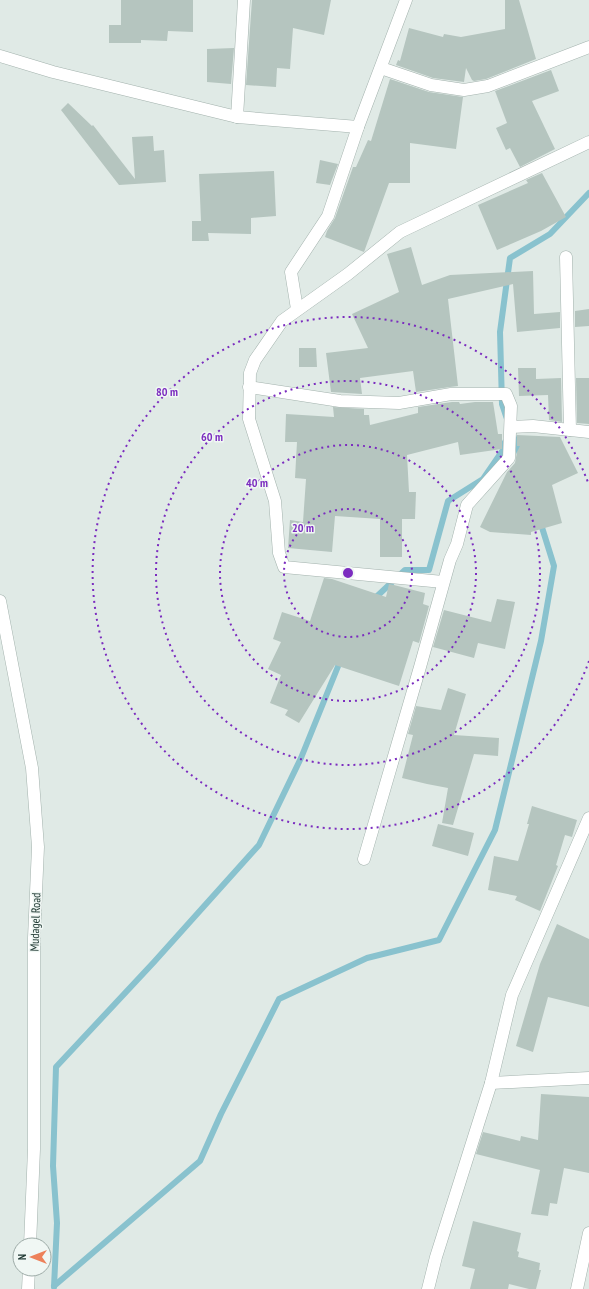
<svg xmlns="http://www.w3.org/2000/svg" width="589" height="1289" font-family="'PT Sans Narrow',sans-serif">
<rect width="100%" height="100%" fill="#e0eae6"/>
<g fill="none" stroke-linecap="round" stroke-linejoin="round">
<g stroke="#89c2ce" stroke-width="6">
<polyline points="507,419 502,404 500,332 510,258 550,234 589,193"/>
<polyline points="513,435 521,457"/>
<polyline points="374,599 405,570 429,570 448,501 483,479 503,450 505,442"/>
<polyline points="54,1286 200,1161 221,1114 279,999 367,958 439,940 495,830 541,641 554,566 540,521"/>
<polyline points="54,1287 57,1223 53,1166 56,1067 154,962 259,845 301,758 341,659"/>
</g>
</g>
<g fill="#b5c5bf">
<polygon points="121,0 193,0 193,32 168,31 167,41 141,40 141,43 109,43 109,25 121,25"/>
<polygon points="252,0 331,0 324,35 293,28 290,69 277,68 276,87 246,85"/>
<polygon points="505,0 519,0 536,59 486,79 474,81 472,80 466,68 464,82 433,78 396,65 398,60 400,61 409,28 443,37 444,34 461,37 505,29"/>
<polygon points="234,48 231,84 207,82 207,49"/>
<polygon points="551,70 559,91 532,101 555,149 520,167 510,148 506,150 496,128 507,123 495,91"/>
<polygon points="390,79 429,92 463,97 456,149 410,143 410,183 389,183 364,252 325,237 327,231 335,218 353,167 356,167 368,140 371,141"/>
<polygon points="68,103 92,126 93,125 135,179 132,137 153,136 154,151 164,150 166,182 119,185 61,110"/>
<polygon points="320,160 338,164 330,185 316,183"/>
<polygon points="274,171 276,216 251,218 251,234 208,233 209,241 192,241 192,221 201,221 199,174"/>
<polygon points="542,173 566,217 541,231 497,250 478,205 528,183 526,180"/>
<polygon points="411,247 422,285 450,275 533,271 534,314 560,312 560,328 517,332 513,284 448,299 458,386 450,387 416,392 413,371 360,378 362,394 331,392 326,353 368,348 352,314 399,292 387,254"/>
<polygon points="589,309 589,326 575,327 575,311"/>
<polygon points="299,348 316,348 317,367 299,367"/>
<polygon points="518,368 536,368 536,379 561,378 562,422 549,420 548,395 519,396"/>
<polygon points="576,378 589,378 589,424 577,423"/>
<polygon points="452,402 459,402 460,404 475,402 493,402 498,434 502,434 502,449 460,455 458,442 407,455 409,492 416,492 415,519 402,519 402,557 380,557 380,519 335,516 332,552 288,548 290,520 303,522 306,479 295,478 297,442 285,442 286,414 334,417 333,407 364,409 364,415 369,415 370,425 418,413 418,407"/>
<polygon points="517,435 560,437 578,473 552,485 562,523 531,532 531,535 490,532 480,527 507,472 515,463 517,452 520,446 517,446"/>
<polygon points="324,578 332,579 386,597 389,584 394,585 425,593 423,604 429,606 419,643 413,641 399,686 335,665 299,723 285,715 288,710 270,703 281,675 268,669 281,642 273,639 282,612 310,621"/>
<polygon points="497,599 515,602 505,649 478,643 474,658 433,647 444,610 491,622"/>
<polygon points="448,688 466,694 454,735 499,738 498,756 474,754 453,825 442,823 448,788 427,784 402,778 413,735 408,734 416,706 441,710"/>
<polygon points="532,806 577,820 572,837 565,835 556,865 558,866 540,911 515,900 517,896 488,890 494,856 518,861 529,824 527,824"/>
<polygon points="438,824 474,833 468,856 432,846"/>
<polygon points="557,924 589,939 589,1007 548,997 533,1052 516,1046 540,964"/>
<polygon points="541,1094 589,1097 589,1173 564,1168 557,1204 550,1203 548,1216 531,1214 540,1170 476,1154 483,1132 520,1141 521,1136 538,1140"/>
<polygon points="473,1221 521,1233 517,1251 519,1252 518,1257 540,1263 539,1270 541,1270 536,1289 529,1289 509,1284 508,1289 470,1289 475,1269 462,1266"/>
</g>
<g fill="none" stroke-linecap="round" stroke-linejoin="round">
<defs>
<g id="minor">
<polyline points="0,56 53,72 237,117 358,127"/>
<polyline points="381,68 431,85 464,90 488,86 589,47"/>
<polyline points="237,117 244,0"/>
<polyline points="566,257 570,430"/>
<polyline points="297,309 291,272 328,216 358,127 406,0"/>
<polyline points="249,387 340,401 399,403 451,394 506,394 511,406 509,458 467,505 457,544 450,560 420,667 364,859"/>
<polyline points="511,427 533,426 589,432"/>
<polyline points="443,582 284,567 279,553 275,501 249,419 250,373 255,360 282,321 348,274 400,232 589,142"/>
<polyline points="0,601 32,768 38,847 34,938 34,1149 30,1245"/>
<polyline points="491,1083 589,1078"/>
<polyline points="28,1289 29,1269"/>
<polyline points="428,1289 436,1257 491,1083 512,995 589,818"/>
<polyline points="577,1289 589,1233"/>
</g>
</defs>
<use href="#minor" stroke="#a3b2ad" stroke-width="13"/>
<use href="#minor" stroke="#fff" stroke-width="12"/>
</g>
<g fill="none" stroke="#7b2cbf" stroke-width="2" stroke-dasharray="2 4">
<circle cx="348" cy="573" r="64"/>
<circle cx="348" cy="573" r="128"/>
<circle cx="348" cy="573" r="192"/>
<path d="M589 661A256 256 0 1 1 589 485"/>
</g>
<g text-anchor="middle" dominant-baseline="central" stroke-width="3" stroke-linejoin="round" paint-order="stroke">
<g font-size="12" fill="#213a34" stroke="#f0f7f4">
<text transform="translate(35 922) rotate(-88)">Mudagel Road</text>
</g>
</g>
<circle cx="348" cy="573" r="6" fill="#7b2cbf" stroke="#f0f7f4" stroke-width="2"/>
<g font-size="12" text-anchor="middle" font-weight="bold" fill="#7b2cbf" stroke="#f0f7f4" stroke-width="3" stroke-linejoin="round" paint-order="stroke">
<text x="167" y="396">80 m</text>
<text x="212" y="441">60 m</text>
<text x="257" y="487">40 m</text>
<text x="303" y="532">20 m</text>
</g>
<g transform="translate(32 1257) rotate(270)"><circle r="19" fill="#f0f7f4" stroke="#9daba7"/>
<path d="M0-3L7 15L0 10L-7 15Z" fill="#ed815a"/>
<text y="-6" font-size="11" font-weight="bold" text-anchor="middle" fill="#213a34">N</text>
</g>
</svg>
